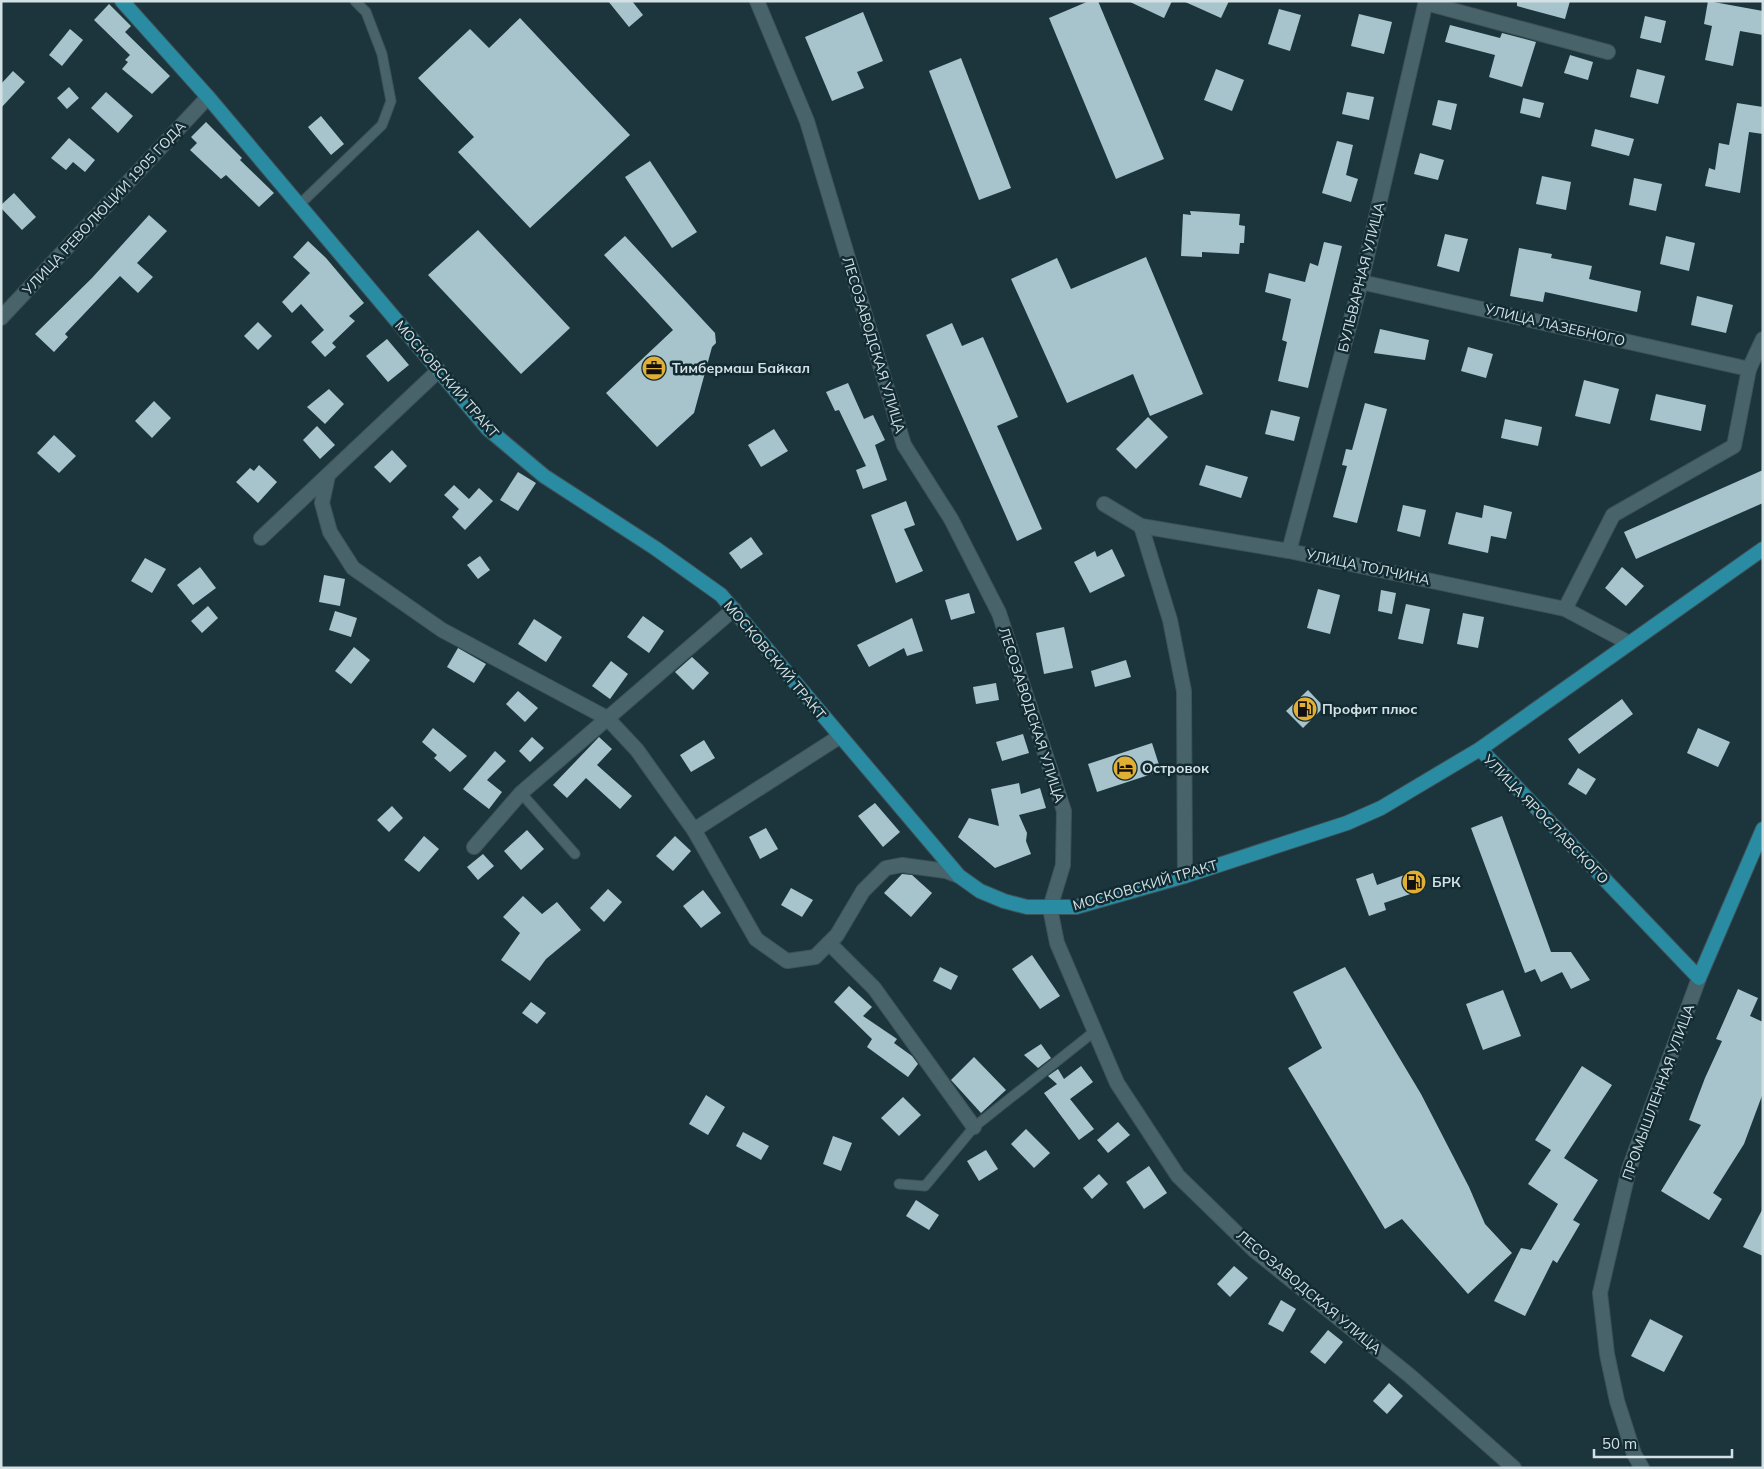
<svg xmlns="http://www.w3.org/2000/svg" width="1764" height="1469" font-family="Mulish,sans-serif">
<rect width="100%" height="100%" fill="#1c353c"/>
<g fill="#a7c4cc">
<polygon points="608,1 632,1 643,15 629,27"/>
<polygon points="1089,1 1098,1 1164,159 1116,179 1049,18"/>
<polygon points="1128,1 1172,1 1164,18"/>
<polygon points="1183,1 1229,1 1221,18"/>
<polygon points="1517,1 1570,1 1565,19 1517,6"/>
<polygon points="1708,1 1763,11 1763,35 1740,31 1733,66 1705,60 1712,26 1704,24"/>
<polygon points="109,4 131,26 125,32 170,76 152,94 122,69 128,62 125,60 130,55 94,20"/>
<polygon points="1279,9 1301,15 1290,51 1268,44"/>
<polygon points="863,12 883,61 857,72 864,88 832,101 805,37"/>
<polygon points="1359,14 1392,22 1384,54 1351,46"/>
<polygon points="1645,16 1666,21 1661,43 1640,38"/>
<polygon points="520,18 630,135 530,228 458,152 474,137 418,78 470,29 489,48"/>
<polygon points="1450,25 1500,38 1502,33 1536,42 1522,87 1489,77 1495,55 1445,42"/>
<polygon points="70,29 83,40 62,66 49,55"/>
<polygon points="1570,55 1593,62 1588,80 1564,73"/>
<polygon points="961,58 1011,188 979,200 929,71"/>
<polygon points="1216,69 1244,80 1232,111 1204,100"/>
<polygon points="1637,69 1665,76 1658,104 1630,97"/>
<polygon points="13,71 25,82 1,108 1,84"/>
<polygon points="69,87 79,98 67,109 57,98"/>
<polygon points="106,92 133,116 118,133 91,108"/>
<polygon points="1347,92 1374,97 1369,120 1342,114"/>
<polygon points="1523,98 1544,103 1540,118 1520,113"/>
<polygon points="1438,100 1457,104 1451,130 1432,125"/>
<polygon points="1737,103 1763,107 1763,134 1749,132 1740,193 1705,186 1709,168 1715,170 1719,143 1729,145"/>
<polygon points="321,116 344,144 331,155 308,127"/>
<polygon points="206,122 242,158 240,160 274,193 259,207 226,175 221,179 190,150 197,143 191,137"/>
<polygon points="1595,129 1634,139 1629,156 1591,146"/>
<polygon points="69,138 95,160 85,172 73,162 66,170 51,158"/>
<polygon points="1337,141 1353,145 1346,175 1358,179 1351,202 1322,193"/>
<polygon points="1420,153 1444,160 1438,180 1414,174"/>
<polygon points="650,161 697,232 672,248 625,177"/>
<polygon points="1542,176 1571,182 1566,210 1536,204"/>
<polygon points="1634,178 1662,184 1656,211 1629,205"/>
<polygon points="14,193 36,217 22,230 1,208 1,205"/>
<polygon points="1190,211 1240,214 1239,225 1245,226 1244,243 1240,243 1239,254 1202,252 1202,257 1181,256 1183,214 1191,215"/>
<polygon points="149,215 167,231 137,263 153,277 138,293 120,276 65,334 68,337 54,352 35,334 92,278"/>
<polygon points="478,230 570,328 521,374 428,275"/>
<polygon points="1445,234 1468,239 1459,272 1437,266"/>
<polygon points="625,236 715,333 716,343 712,347 694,413 657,447 606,393 673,330 604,255"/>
<polygon points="1666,236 1695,243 1689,271 1660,264"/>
<polygon points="308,241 326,258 364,303 349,316 355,321 332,343 336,347 325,357 311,342 324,330 301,304 292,313 282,302 310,273 293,257"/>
<polygon points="1324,242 1342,246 1308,388 1278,381 1287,342 1282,340 1291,299 1265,292 1269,273 1305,282 1310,263 1318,266"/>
<polygon points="1519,248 1552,254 1551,258 1592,266 1589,279 1641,291 1637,312 1545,292 1543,302 1510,296"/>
<polygon points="1146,257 1203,394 1150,416 1133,374 1067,403 1011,279 1057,258 1071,289"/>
<polygon points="1697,296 1733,305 1726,333 1691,325"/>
<polygon points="258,322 272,336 258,350 244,336"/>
<polygon points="952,323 962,346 983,337 1018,417 997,426 1042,529 1017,541 926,335"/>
<polygon points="1380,329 1429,340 1425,360 1374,353"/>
<polygon points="387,339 409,365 388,382 366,356"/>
<polygon points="1468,347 1493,354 1486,378 1461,371"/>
<polygon points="1584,380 1619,389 1610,424 1575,416"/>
<polygon points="848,383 864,419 873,415 885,440 875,445 887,480 863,489 856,470 866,466 839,410 835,411 826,392"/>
<polygon points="329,389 344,404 325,424 307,407"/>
<polygon points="1656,394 1706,405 1701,431 1650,420"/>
<polygon points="154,401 171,418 152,438 135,421"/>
<polygon points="1365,403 1387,409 1357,523 1333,517 1347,466 1342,465 1346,449 1352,450"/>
<polygon points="1271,410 1300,417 1294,441 1265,434"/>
<polygon points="1148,417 1168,437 1136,469 1116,449"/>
<polygon points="1505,419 1542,427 1538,446 1501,438"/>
<polygon points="317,426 335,445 320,459 303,440"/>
<polygon points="774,429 788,451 761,467 748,445"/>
<polygon points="54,435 76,456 59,473 37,453"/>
<polygon points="392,450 407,466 390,483 374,467"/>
<polygon points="259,465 277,482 258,503 236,482 250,468 254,471"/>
<polygon points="1206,465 1248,477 1241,498 1199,485"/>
<polygon points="1763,470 1763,503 1636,559 1624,532"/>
<polygon points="518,472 536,483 518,511 500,500"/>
<polygon points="454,485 469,499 479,488 493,501 465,530 452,517 459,509 444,495"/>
<polygon points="906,501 915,525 904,529 923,571 896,583 871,515"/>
<polygon points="1403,505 1426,510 1420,537 1397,531"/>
<polygon points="1484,505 1512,512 1506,539 1491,536 1488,553 1448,544 1456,512 1482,518"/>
<polygon points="751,537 763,554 741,569 729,553"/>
<polygon points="1112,549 1125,576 1090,593 1074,562 1095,551 1097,557"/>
<polygon points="480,556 490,570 478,579 467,565"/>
<polygon points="145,558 166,569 152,593 131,581"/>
<polygon points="200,567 216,588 193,605 177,585"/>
<polygon points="1622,567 1644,586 1626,606 1605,588"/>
<polygon points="324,575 345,579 340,606 319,602"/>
<polygon points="1318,589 1340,595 1330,634 1307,628"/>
<polygon points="1381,590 1396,593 1392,614 1378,611"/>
<polygon points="969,593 975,613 951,620 945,600"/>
<polygon points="1406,604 1430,609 1423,644 1398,639"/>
<polygon points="208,606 218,618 202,633 191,621"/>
<polygon points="335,611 357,618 351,637 329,630"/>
<polygon points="1463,613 1484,617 1478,648 1457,644"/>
<polygon points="643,616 664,631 649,653 627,637"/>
<polygon points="912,618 923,651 907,656 904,648 869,667 857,645"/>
<polygon points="534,619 562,637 546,662 518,644"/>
<polygon points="1064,627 1073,668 1044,674 1036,633"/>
<polygon points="354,647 370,660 351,684 335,671"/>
<polygon points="458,648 486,664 474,683 447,667"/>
<polygon points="692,657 709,673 693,690 675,672"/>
<polygon points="1126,660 1131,677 1095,687 1091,671"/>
<polygon points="611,661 628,674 610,699 592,686"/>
<polygon points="996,683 999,700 976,704 973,687"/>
<polygon points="1308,690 1324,707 1303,728 1286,711"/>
<polygon points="518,691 538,708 525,722 506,704"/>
<polygon points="1622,699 1633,714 1579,754 1568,739"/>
<polygon points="433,728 467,756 450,772 434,758 437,755 422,742"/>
<polygon points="1698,728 1730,742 1718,767 1687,753"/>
<polygon points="1023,734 1029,753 1002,761 996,742"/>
<polygon points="532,737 544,748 530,762 519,751"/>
<polygon points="599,737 612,749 597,765 632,796 620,809 586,778 567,798 553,785"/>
<polygon points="704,740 715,758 691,772 680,755"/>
<polygon points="1152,743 1161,771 1097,792 1088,764"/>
<polygon points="495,751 506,761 487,780 502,792 489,809 463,789"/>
<polygon points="1578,768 1596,779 1586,795 1568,784"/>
<polygon points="1019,783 1021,794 1040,788 1046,808 1019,815 1027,833 1026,841 1031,854 995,868 958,837 969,818 999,826 991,789"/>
<polygon points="875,803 900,832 883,847 858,816"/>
<polygon points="392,806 403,818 389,832 377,820"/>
<polygon points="1502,816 1551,952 1571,952 1590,980 1571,989 1562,972 1541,982 1535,969 1525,973 1471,828"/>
<polygon points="766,828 778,849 760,859 749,837"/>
<polygon points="527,830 544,849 521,870 504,851"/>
<polygon points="424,836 439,849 419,872 404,860"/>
<polygon points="675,836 691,851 673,871 656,856"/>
<polygon points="483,854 494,866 478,880 467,867"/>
<polygon points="1418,870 1425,889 1384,903 1386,910 1369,916 1356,879 1373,873 1377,885"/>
<polygon points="902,874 912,875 932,893 911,917 884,893"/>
<polygon points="791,888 813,900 802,917 781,905"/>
<polygon points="608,889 622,902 604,922 590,908"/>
<polygon points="703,890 721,913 701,928 683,906"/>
<polygon points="523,896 542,914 557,902 581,930 546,959 530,981 501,960 520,933 503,917"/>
<polygon points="1032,955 1060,996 1040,1009 1012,969"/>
<polygon points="940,967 958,976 951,990 933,981"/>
<polygon points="1345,967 1421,1094 1469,1187 1485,1224 1512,1253 1468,1294 1402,1219 1385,1229 1288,1068 1322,1048 1293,992"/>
<polygon points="849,986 872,1007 863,1016 897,1039 894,1043 912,1056 918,1064 908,1077 867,1047 872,1039 834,1002"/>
<polygon points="1738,989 1758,998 1750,1016 1763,1022 1763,1093 1744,1144 1713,1193 1722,1199 1709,1220 1661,1191 1701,1125 1689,1120 1705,1078 1722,1041 1716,1039"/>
<polygon points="1503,990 1521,1036 1483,1050 1466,1004"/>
<polygon points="531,1002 546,1013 537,1024 522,1013"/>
<polygon points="1041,1044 1051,1058 1038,1068 1024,1055"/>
<polygon points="974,1057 1006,1090 981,1113 951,1080"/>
<polygon points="1081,1066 1093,1082 1070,1099 1094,1129 1079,1140 1044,1093 1057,1084 1048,1076 1058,1069 1064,1079"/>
<polygon points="1582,1066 1612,1085 1564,1158 1598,1180 1573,1220 1580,1224 1557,1263 1553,1260 1525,1316 1494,1301 1521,1248 1531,1250 1558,1204 1528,1184 1551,1150 1535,1140"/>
<polygon points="706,1095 725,1107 708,1135 689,1124"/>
<polygon points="903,1097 921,1115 899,1136 881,1118"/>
<polygon points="1118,1122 1130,1135 1108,1153 1097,1140"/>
<polygon points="1026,1129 1050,1153 1034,1168 1011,1144"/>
<polygon points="743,1132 769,1146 761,1160 736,1146"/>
<polygon points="833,1136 852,1143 841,1171 823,1164"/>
<polygon points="986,1150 998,1169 979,1181 967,1161"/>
<polygon points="1149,1166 1167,1193 1144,1209 1126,1182"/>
<polygon points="1099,1174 1108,1184 1092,1199 1083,1188"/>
<polygon points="916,1200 939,1215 929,1230 906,1216"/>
<polygon points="1763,1208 1763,1256 1743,1247"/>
<polygon points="1234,1266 1248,1278 1230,1297 1217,1284"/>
<polygon points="1281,1300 1296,1309 1283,1332 1268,1324"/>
<polygon points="1650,1319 1683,1336 1664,1372 1631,1356"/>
<polygon points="1328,1330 1343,1342 1325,1364 1310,1352"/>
<polygon points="1389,1383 1403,1396 1387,1414 1373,1401"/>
</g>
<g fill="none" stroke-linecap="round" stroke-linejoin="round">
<defs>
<g id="service">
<polyline points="298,206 382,125 391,101 382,54 366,12 355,1"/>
<polyline points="521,793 575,854"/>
<polyline points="899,1184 925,1186 974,1127 1095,1031"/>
</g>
<g id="minor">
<polyline points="757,1 807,121 904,445 951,519 999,613 1064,811 1063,865 1050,908 1057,943 1117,1083 1178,1176 1254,1250 1409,1375 1514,1468"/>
<polyline points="1426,3 1608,52"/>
<polyline points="1361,282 1749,369"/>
<polyline points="1,318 208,97"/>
<polyline points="328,475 322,503 330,532 353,568 442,630 607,718 637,750 694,830 756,939 787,961 815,957 837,935 863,891 886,868 902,865 946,871 959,876"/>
<polyline points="1104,504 1141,526 1289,551 1565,609 1629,643"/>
<polyline points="1141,526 1170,620 1184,691 1185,876"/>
<polyline points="261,538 438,371"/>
<polyline points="1289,551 1361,282 1426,1"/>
<polyline points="1565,609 1613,515 1734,446 1749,369 1763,339"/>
<polyline points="694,830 839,737"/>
<polyline points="474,847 521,793 734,609"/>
<polyline points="829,943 874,988 974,1127"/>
<polyline points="1642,1468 1634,1454 1617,1401 1607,1354 1600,1293 1629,1169 1699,978"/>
</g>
<g id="primary">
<polyline points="122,1 208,97 488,429 544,476 655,548 721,595 959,876 980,891 1004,901 1027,907 1076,907 1185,876 1347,823 1381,808 1480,749 1763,549"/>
<polyline points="1480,749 1699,978 1763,829"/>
</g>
</defs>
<use href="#service" stroke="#3e5359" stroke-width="11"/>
<use href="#minor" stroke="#3e5359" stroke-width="16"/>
<use href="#primary" stroke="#3e5359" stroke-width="16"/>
<use href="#service" stroke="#49636b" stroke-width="9"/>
<use href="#minor" stroke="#49636b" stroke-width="14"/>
<use href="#primary" stroke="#2a8ca2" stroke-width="14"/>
</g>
<defs>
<symbol id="office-disc" viewBox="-11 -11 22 22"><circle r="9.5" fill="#e1af34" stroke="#122b32"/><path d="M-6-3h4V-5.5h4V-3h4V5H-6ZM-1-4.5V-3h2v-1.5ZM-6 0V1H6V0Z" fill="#111"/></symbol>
<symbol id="fuel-disc" viewBox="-11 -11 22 22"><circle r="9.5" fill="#e1af34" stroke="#122b32"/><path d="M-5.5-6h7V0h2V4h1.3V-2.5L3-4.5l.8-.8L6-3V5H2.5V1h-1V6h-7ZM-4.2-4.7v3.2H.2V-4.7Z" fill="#111"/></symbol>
<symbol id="hotel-disc" viewBox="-11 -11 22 22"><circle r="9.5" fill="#e1af34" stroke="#122b32"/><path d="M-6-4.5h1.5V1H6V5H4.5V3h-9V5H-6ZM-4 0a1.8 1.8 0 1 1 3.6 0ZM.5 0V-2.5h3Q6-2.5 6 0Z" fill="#111"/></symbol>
</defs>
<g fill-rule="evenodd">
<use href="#office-disc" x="640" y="354" width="28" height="28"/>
<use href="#fuel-disc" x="1291" y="695" width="28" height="28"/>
<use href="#hotel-disc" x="1111" y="754" width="28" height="28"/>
<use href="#fuel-disc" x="1400" y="868" width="28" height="28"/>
</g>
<g text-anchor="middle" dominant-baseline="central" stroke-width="5" stroke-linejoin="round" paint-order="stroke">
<g font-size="14" fill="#d3e1e5" stroke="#122b32">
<text transform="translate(104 208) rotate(-47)">УЛИЦА РЕВОЛЮЦИИ 1905 ГОДА</text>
<text transform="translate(1361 277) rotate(-76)">БУЛЬВАРНАЯ УЛИЦА</text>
<text transform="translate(1555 325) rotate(13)">УЛИЦА ЛАЗЕБНОГО</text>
<text transform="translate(874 345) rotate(73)">ЛЕСОЗАВОДСКАЯ УЛИЦА</text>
<text transform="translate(447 379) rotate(49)">МОСКОВСКИЙ ТРАКТ</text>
<text transform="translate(1368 567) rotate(12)">УЛИЦА ТОЛЧИНА</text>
<text transform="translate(775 660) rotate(50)">МОСКОВСКИЙ ТРАКТ</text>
<text transform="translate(1032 715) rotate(72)">ЛЕСОЗАВОДСКАЯ УЛИЦА</text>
<text transform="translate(1546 819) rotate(46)">УЛИЦА ЯРОСЛАВСКОГО</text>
<text transform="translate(1145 885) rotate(-16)">МОСКОВСКИЙ ТРАКТ</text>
<text transform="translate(1658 1092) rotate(-70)">ПРОМЫШЛЕННАЯ УЛИЦА</text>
<text transform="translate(1309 1292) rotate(40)">ЛЕСОЗАВОДСКАЯ УЛИЦА</text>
</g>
<g font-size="14" font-weight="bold" fill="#d3e1e5" stroke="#122b32" text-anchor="start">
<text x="672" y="368">Тимбермаш Байкал</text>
<text x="1322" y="709">Профит плюс</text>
<text x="1142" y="768">Островок</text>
<text x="1432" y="882">БРК</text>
</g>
</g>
<rect width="1764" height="1469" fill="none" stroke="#d3e1e5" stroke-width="5"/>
<path d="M1594 1449v8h138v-8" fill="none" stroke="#d3e1e5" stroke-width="2.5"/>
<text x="1602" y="1449" font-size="15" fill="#d3e1e5" stroke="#122b32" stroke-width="4" paint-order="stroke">50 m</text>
</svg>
